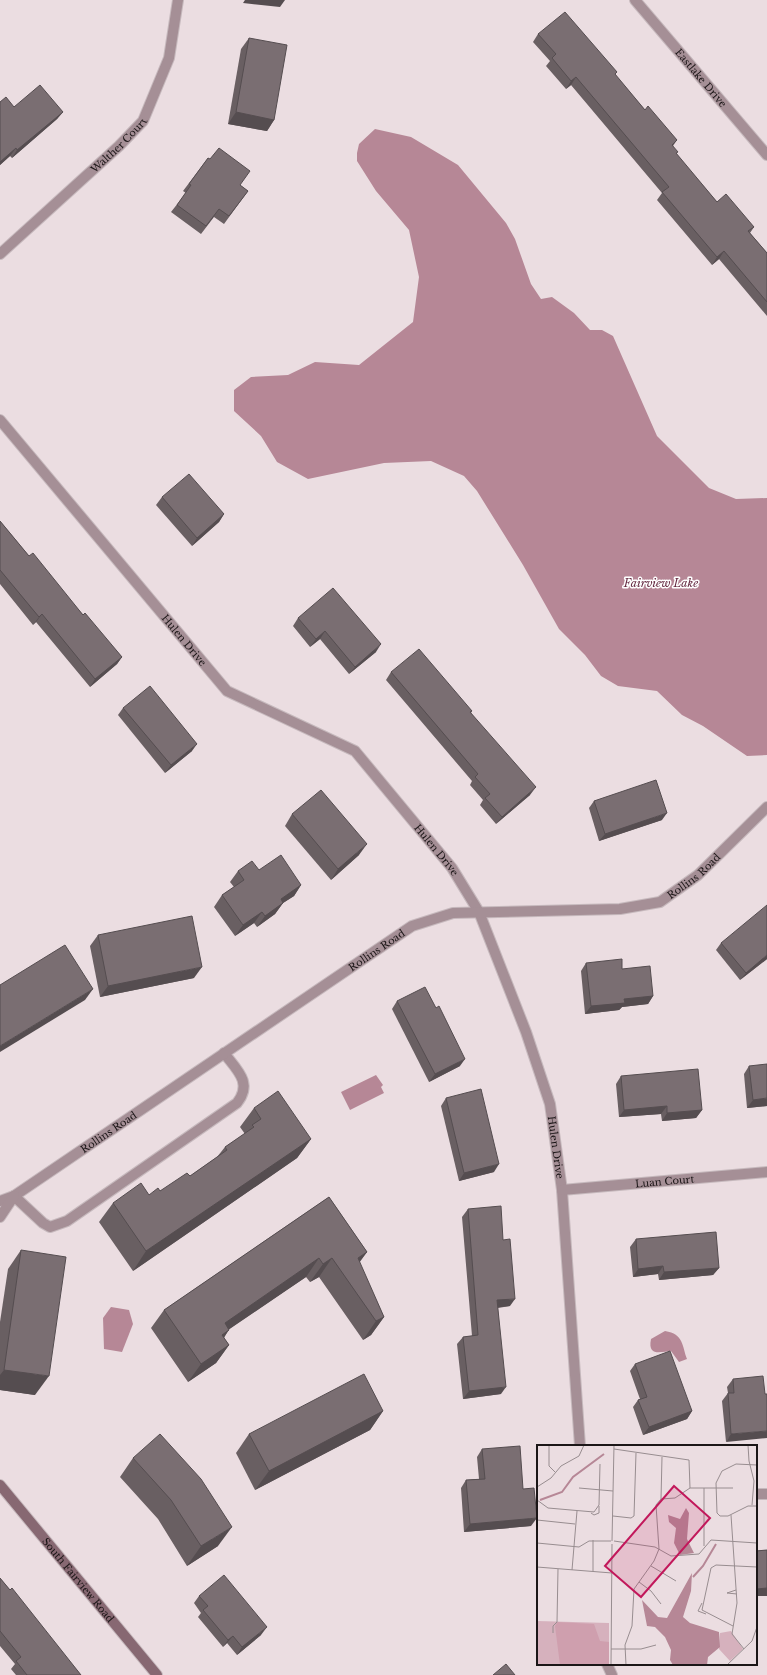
<svg xmlns="http://www.w3.org/2000/svg" width="767" height="1675" font-family="'Libre Baskerville',serif">
<rect width="100%" height="100%" fill="#ebdde1"/>
<g fill="#b68796">
<polygon points="375,129 411,137 458,165 506,223 515,239 531,284 541,299 552,297 574,313 590,330 602,330 613,336 657,436 709,488 736,499 767,498 767,755 747,756 703,726 682,715 657,691 618,686 601,676 585,655 559,629 523,565 477,491 464,476 431,461 384,463 308,479 277,462 261,436 234,411 234,390 251,377 288,375 315,362 359,365 413,322 419,277 409,230 376,191 357,161 357,153 359,144"/>
<polygon points="376,1075 383,1085 381,1087 384,1093 350,1110 341,1092"/>
<polygon points="111,1307 129,1310 133,1324 122,1352 104,1349 103,1318"/>
<path d="M665,1331C684,1334 682,1346 687,1359L679,1362L671,1351C663,1351 647,1358 651,1339Z"/>
</g>
<g fill="none" stroke-linecap="round" stroke-linejoin="round">
<defs>
<path id="lane" d="M14,1196L43,1223L50,1227L67,1221L237,1103C253,1083 237,1070 224,1053"/>
<g id="street">
<path id="s1" d="M635,0L767,155"/>
<path id="s2" d="M0,254L119,146L143,121L169,58L178,0"/>
<path id="s3" d="M0,420L227,691L355,751L452,868L479,912L526,1032L550,1104L562,1190L580,1446"/>
<path id="s4" d="M562,1190L767,1172"/>
<path id="s5" d="M0,1201L14,1196L412,926L453,913L620,909L660,902L698,875L767,807"/>
<polyline points="0,1217 14,1196"/>
<polyline points="756,1494 767,1494"/>
<polyline points="607,1664 612,1675"/>
</g>
<g id="secondary">
<path id="s6" d="M0,1485L157,1675"/>
</g>
</defs>
<use href="#lane" stroke="#c6b9bd" stroke-width="12"/>
<use href="#street" stroke="#c6b9bd" stroke-width="12"/>
<use href="#secondary" stroke="#c6b9bd" stroke-width="12"/>
<use href="#lane" stroke="#a58f96" stroke-width="10"/>
<use href="#street" stroke="#a58f96" stroke-width="10"/>
<use href="#secondary" stroke="#876872" stroke-width="10"/>
</g>
<g fill="#695f62">
<polygon points="538,34 615,75 645,110 677,140 673,146 676,154 717,202 754,227 750,233 767,253 767,316 719,259 712,265 657,200 662,193 571,85 566,89 546,66 550,61 533,42"/>
<polygon points="249,38 274,120 267,131 228,124 241,49"/>
<polygon points="0,102 14,107 63,112 57,119 12,158 10,156 0,165"/>
<polygon points="208,158 240,185 248,191 224,224 214,217 201,234 171,212 186,193 183,191"/>
<polygon points="162,497 224,514 219,522 192,546 156,505"/>
<polygon points="0,521 29,556 122,657 117,664 90,687 36,622 33,625 0,584"/>
<polygon points="298,618 376,652 349,674 320,639 310,647 293,626"/>
<polygon points="391,672 472,711 471,713 530,795 496,824 480,805 483,800 470,785 472,781 386,680"/>
<polygon points="123,708 192,751 165,773 118,715"/>
<polygon points="594,801 662,820 599,841 589,808"/>
<polygon points="292,814 359,855 331,880 285,826"/>
<polygon points="259,870 301,885 294,896 283,903 275,914 257,927 254,923 235,936 214,907 222,895 234,887 230,882 238,871"/>
<polygon points="98,935 194,978 100,997 90,946"/>
<polygon points="721,943 767,959 740,980 716,950"/>
<polygon points="586,963 622,969 653,996 648,1004 622,1007 619,1010 585,1014 581,971"/>
<polygon points="397,1001 436,1008 460,1066 429,1082 392,1009"/>
<polygon points="749,1066 767,1106 747,1108 744,1074"/>
<polygon points="621,1076 702,1110 696,1118 662,1121 661,1114 619,1117 616,1084"/>
<polygon points="446,1098 494,1172 459,1181 441,1106"/>
<polygon points="254,1108 311,1139 297,1158 133,1271 99,1222 113,1203 149,1195 160,1191 190,1176 217,1157 225,1147 245,1134 240,1127"/>
<polygon points="329,1197 367,1252 359,1262 384,1317 371,1335 363,1340 319,1277 310,1282 306,1277 229,1329 224,1338 229,1345 216,1363 188,1382 151,1328 164,1310"/>
<polygon points="468,1209 503,1240 510,1306 498,1308 501,1394 463,1399 457,1344 463,1337 472,1336 462,1217"/>
<polygon points="636,1239 719,1268 713,1275 659,1280 658,1274 633,1277 630,1247"/>
<polygon points="21,1250 35,1395 0,1390 0,1322 8,1269"/>
<polygon points="635,1364 692,1411 687,1419 643,1435 633,1407 638,1400 640,1399 630,1371"/>
<polygon points="733,1379 765,1394 726,1442 722,1401 728,1393 727,1387"/>
<polygon points="383,1411 370,1430 255,1490 236,1453 249,1434"/>
<polygon points="482,1449 523,1489 531,1526 464,1532 461,1488 466,1480 479,1479 477,1457"/>
<polygon points="133,1458 218,1546 187,1566 158,1519 120,1477"/>
<polygon points="767,1550 767,1596 756,1596 756,1551"/>
<polygon points="0,1578 81,1675 16,1675 11,1669 15,1664 0,1646"/>
<polygon points="199,1596 261,1635 237,1655 227,1643 223,1647 198,1617 201,1613 194,1603"/>
</g>
<g fill="#554d50">
<polygon points="245,0 285,0 280,7 243,3"/>
<polygon points="576,77 571,85 566,89 571,81"/>
<polygon points="63,112 57,119 12,158 17,150"/>
<polygon points="236,112 274,120 267,131 228,124"/>
<polygon points="16,148 10,156 0,165 0,162"/>
<polygon points="724,251 719,259 712,265 717,257"/>
<polygon points="224,514 219,522 192,546 197,538"/>
<polygon points="42,614 36,622 33,625 39,617"/>
<polygon points="325,631 320,639 310,647 316,639"/>
<polygon points="381,644 376,652 349,674 355,667"/>
<polygon points="122,657 117,664 90,687 95,679"/>
<polygon points="197,744 192,751 165,773 171,765"/>
<polygon points="536,787 530,795 496,824 502,817"/>
<polygon points="667,813 662,820 599,841 605,834"/>
<polygon points="367,844 359,855 331,880 338,869"/>
<polygon points="301,885 294,896 283,903 275,914 257,927 265,916 281,899"/>
<polygon points="262,912 254,923 235,936 243,925"/>
<polygon points="767,955 767,959 740,980 746,973"/>
<polygon points="202,967 194,978 100,997 108,986"/>
<polygon points="93,989 85,1000 0,1052 0,1046"/>
<polygon points="653,996 648,1004 622,1007 619,1010 585,1014 591,1006 624,999"/>
<polygon points="465,1059 460,1066 429,1082 435,1074"/>
<polygon points="767,1098 767,1106 747,1108 753,1100"/>
<polygon points="667,1106 661,1114 619,1117 624,1110"/>
<polygon points="702,1110 696,1118 662,1121 667,1113"/>
<polygon points="311,1139 297,1158 133,1271 146,1251"/>
<polygon points="499,1164 494,1172 459,1181 464,1173"/>
<polygon points="367,1252 354,1270 358,1258"/>
<polygon points="319,1258 306,1277 212,1341 225,1323"/>
<polygon points="332,1258 319,1277 310,1282 323,1264"/>
<polygon points="663,1266 658,1274 633,1277 638,1269"/>
<polygon points="719,1268 713,1275 659,1280 664,1272"/>
<polygon points="515,1299 510,1306 492,1308 497,1300"/>
<polygon points="384,1317 371,1335 363,1340 376,1321"/>
<polygon points="229,1330 216,1348 222,1335"/>
<polygon points="229,1345 216,1363 188,1382 201,1364"/>
<polygon points="4,1370 49,1376 35,1395 0,1390 0,1375"/>
<polygon points="506,1387 501,1394 463,1399 469,1391"/>
<polygon points="383,1411 370,1430 255,1490 269,1471"/>
<polygon points="692,1411 687,1419 643,1435 649,1427"/>
<polygon points="767,1431 767,1438 726,1442 731,1434"/>
<polygon points="537,1518 531,1526 464,1532 470,1524"/>
<polygon points="232,1527 218,1546 187,1566 201,1546"/>
<polygon points="767,1588 767,1596 756,1596 756,1591 757,1589"/>
<polygon points="267,1627 261,1635 237,1655 242,1647"/>
<polygon points="233,1636 227,1643 223,1647 228,1640"/>
</g>
<g fill="#7a6e72" stroke="#554d50">
<polygon points="565,12 617,72 615,74 645,110 648,106 677,140 672,145 678,152 676,153 717,202 726,194 754,227 748,231 767,253 767,302 724,251 717,257 662,192 669,187 576,77 571,81 552,58 556,54 538,34"/>
<polygon points="249,38 287,45 274,120 236,112"/>
<polygon points="40,85 63,112 17,150 16,148 0,162 0,102 6,97 14,107"/>
<polygon points="219,148 250,171 240,185 248,191 229,216 219,209 206,226 177,205 191,185 189,184 208,158 210,159"/>
<polygon points="189,474 224,514 197,538 162,497"/>
<polygon points="0,521 29,556 33,553 83,615 85,613 122,657 95,679 42,614 39,617 0,570"/>
<polygon points="333,588 381,644 355,667 325,631 316,639 298,618"/>
<polygon points="419,649 472,711 470,712 536,787 502,817 485,798 490,794 475,777 478,774 391,672"/>
<polygon points="150,686 197,744 171,765 123,708"/>
<polygon points="656,780 667,813 605,834 594,801"/>
<polygon points="321,790 367,844 338,869 292,814"/>
<polygon points="281,855 301,885 281,899 283,903 265,916 262,912 243,925 222,895 244,880 238,871 252,861 259,870"/>
<polygon points="767,905 767,955 746,973 721,943"/>
<polygon points="192,916 202,967 108,986 98,935"/>
<polygon points="65,945 93,989 0,1046 0,985"/>
<polygon points="622,959 622,969 650,966 653,996 624,999 625,1003 591,1006 586,963"/>
<polygon points="425,987 436,1008 439,1006 465,1059 435,1074 397,1001"/>
<polygon points="767,1064 767,1098 753,1100 749,1066"/>
<polygon points="698,1069 702,1110 667,1113 667,1106 624,1110 621,1076"/>
<polygon points="481,1089 499,1164 464,1173 446,1098"/>
<polygon points="278,1091 311,1139 146,1251 113,1203 141,1183 149,1195 158,1188 160,1191 187,1173 190,1176 227,1150 225,1147 254,1127 252,1125 261,1119 254,1108"/>
<polygon points="329,1197 367,1252 358,1258 384,1317 376,1321 332,1258 323,1264 319,1258 225,1323 229,1330 222,1335 229,1345 201,1364 164,1310"/>
<polygon points="501,1206 503,1240 510,1239 515,1299 497,1300 506,1387 469,1391 463,1337 478,1335 468,1209"/>
<polygon points="716,1232 719,1268 664,1272 663,1266 638,1269 636,1239"/>
<polygon points="21,1250 66,1257 49,1376 4,1370"/>
<polygon points="670,1351 692,1411 649,1427 638,1400 647,1397 635,1364"/>
<polygon points="364,1374 383,1411 269,1471 249,1434"/>
<polygon points="763,1376 765,1394 767,1394 767,1431 731,1434 728,1393 734,1393 733,1379"/>
<polygon points="160,1434 201,1479 232,1527 201,1546 171,1500 133,1458"/>
<polygon points="520,1446 523,1489 534,1488 537,1518 470,1524 466,1480 485,1479 482,1449"/>
<polygon points="767,1550 767,1588 757,1589 756,1574 756,1551"/>
<polygon points="224,1575 267,1627 242,1647 233,1636 228,1640 203,1610 208,1606 199,1596"/>
<polygon points="0,1578 10,1590 12,1588 81,1675 27,1675 16,1661 21,1657 0,1631"/>
<polygon points="506,1664 515,1675 493,1675"/>
</g>
<g text-anchor="middle" dominant-baseline="central" stroke-width="3" stroke-linejoin="round" paint-order="stroke">
<g font-size="10" fill="#1b1617" stroke="#fff">
<text stroke="none"><textPath href="#s1" startOffset="102">Eastlake Drive</textPath></text>
<text stroke="none"><textPath href="#s2" startOffset="161">Walther Court</textPath></text>
<text stroke="none"><textPath href="#s3" startOffset="287">Hulen Drive</textPath></text>
<text stroke="none"><textPath href="#s3" startOffset="623">Hulen Drive</textPath></text>
<text stroke="none"><textPath href="#s5" startOffset="789">Rollins Road</textPath></text>
<text stroke="none"><textPath href="#s5" startOffset="453">Rollins Road</textPath></text>
<text stroke="none"><textPath href="#s5" startOffset="129">Rollins Road</textPath></text>
<text stroke="none"><textPath href="#s3" startOffset="947">Hulen Drive</textPath></text>
<text stroke="none"><textPath href="#s4" startOffset="103">Luan Court</textPath></text>
<text stroke="none"><textPath href="#s6" startOffset="123">South Fairview Road</textPath></text>
</g>
<g font-size="11" font-style="italic" fill="#642940" stroke="#fff">
<text x="661" y="583">Fairview Lake</text>
</g>
</g>
<g transform="translate(537 1445)">
<rect width="220" height="220" fill="#ebdde1"/>
<path d="M0,176L72,178V220H0ZM194,186L206,204L193,216L182,204L183,188Z" fill="#d6b1bd"/>
<path d="M20,177L57,179L63,196L72,197V220H23L18,181Z" fill="#cf9fae"/>
<path d="M149,63L152,68L150,94L157,108L143,110L137,98L139,83L132,77L131,70L143,74ZM155,128L154,146L146,172L153,178L182,187L183,202L171,212L170,220H136L133,215L134,205L128,192L118,182L110,181L105,155L121,172L130,173Z" fill="#b68796"/>
<path fill="none" stroke="#b68796" stroke-width="2" d="M3,55L25,47L36,32L67,9M156,132L166,121L179,99"/>
<path fill="none" stroke="#988d90" stroke-width="1" d="M12,0V21L18,27M211,0L212,16L217,36L215,60M77,4L152,15L153,43M220,20L199,19L185,26L179,38L180,68L183,71H191L211,61H220M0,42L14,33L24,21L42,11L47,0M42,43L76,46M167,43V101M124,54L138,53L153,43H196M0,55L11,63L57,67L62,60L63,19M54,68L57,70L62,68V61M194,70L200,158L195,189L207,204M76,71L94,73L97,71L99,8M0,75L38,79M75,96L77,0M77,96L118,102L134,111L162,109L174,95L220,98M0,98L42,102L52,96H74M114,121L139,136M0,122L75,128M35,125L40,66M56,126V95M102,137L114,146L124,159M199,145L190,148L200,149M165,158L161,166L169,169M196,181L165,165L174,123L179,120L220,122M16,188V181L20,177L21,124M74,204H104L119,200M74,220L75,99M89,220L88,200L95,181L97,144L117,116L122,104L119,60L124,54L125,12M190,220L215,196L220,182"/>
<path fill="#c2185b" fill-opacity="0.15" stroke="#c2185b" stroke-width="2" d="M137,41L173,73L104,152L68,121Z"/>
<rect width="220" height="220" fill="none" stroke="#1b1617" stroke-width="2"/>
</g>
</svg>
